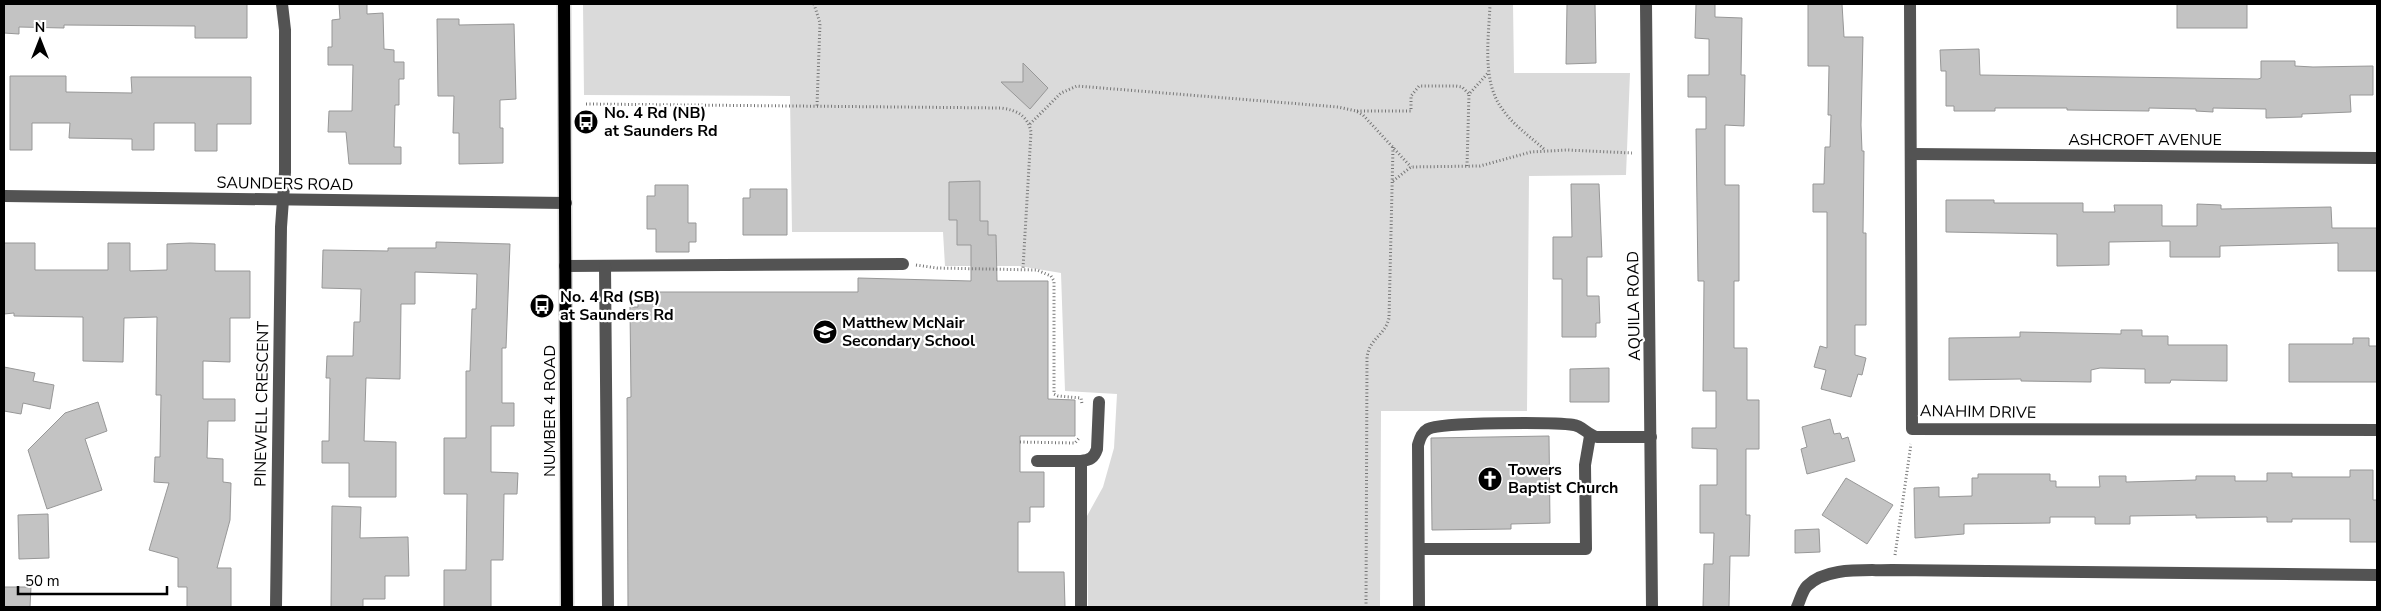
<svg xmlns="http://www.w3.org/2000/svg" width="2381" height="611" font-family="'Nunito Sans',sans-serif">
<rect width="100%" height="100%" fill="#fff"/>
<polygon fill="#dadada" points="583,4 1513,4 1514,73 1630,73 1626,175 1529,176 1527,411 1381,411 1380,607 1088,607 1087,516 1103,487 1114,448 1117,394 1065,391 1061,273 1019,266 945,266 943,232 792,232 790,96 584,95"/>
<g fill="#c3c3c3" stroke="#979797">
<polygon points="4,4 247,4 247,38 195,38 195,26 64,25 64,28 19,27 19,34 4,33"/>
<polygon points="339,4 367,4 367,14 383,13 384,49 394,50 394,62 404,62 404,79 399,79 399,105 395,105 394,147 401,147 401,164 349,164 346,132 328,132 329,111 352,111 353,65 328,65 328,47 332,47 332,20 340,19"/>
<polygon points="1567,4 1595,4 1596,63 1566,64"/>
<polygon points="1696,4 1715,4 1715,17 1742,18 1741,75 1745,75 1744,126 1725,125 1725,185 1739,185 1739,281 1734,281 1734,348 1747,348 1747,400 1759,400 1759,449 1746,449 1746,515 1750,515 1749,556 1730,556 1729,607 1703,607 1704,564 1713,564 1714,533 1700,533 1700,485 1717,485 1717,449 1692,448 1692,428 1716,428 1716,391 1703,391 1704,281 1698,281 1696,129 1706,129 1706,97 1688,97 1688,75 1709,75 1709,39 1695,38"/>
<polygon points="1808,4 1842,4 1844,37 1863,37 1861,125 1862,151 1864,151 1863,233 1866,233 1866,325 1855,325 1855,355 1866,358 1862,375 1858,374 1851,397 1821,389 1826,370 1814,367 1820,346 1827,348 1827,212 1813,212 1813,184 1824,184 1825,147 1830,147 1831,115 1828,115 1829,66 1808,66"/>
<rect x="2177" y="4" width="70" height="24"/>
<polygon points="437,19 459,19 459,25 514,24 516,99 500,100 500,128 503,128 503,163 459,164 459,133 453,133 454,96 438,96"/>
<polygon points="1979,49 1980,75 2258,79 2261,78 2261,61 2295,61 2295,66 2313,67 2373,66 2373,95 2350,95 2351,112 2302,114 2302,117 2266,118 2266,109 2213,108 2213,112 2196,111 2196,109 2149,108 2149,111 2067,110 2067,108 1995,108 1995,111 1954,111 1954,106 1946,106 1946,71 1941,71 1940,50"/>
<polygon points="1023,63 1048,88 1030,109 1001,82 1023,82"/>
<polygon points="10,76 66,76 66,92 132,93 131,77 251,77 251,124 217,124 217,151 195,151 195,123 154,123 154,150 132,150 132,139 69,138 70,123 32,123 32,150 10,150"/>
<polygon points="980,181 980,221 988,221 988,235 996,235 997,281 1048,281 1048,399 1075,400 1075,436 1020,436 1020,472 1044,472 1044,507 1030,507 1030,522 1018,522 1018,572 1064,572 1065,607 628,607 627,398 631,397 630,307 638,307 638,292 858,292 858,278 971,281 971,245 957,245 957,220 949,220 949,182"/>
<polygon points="1571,184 1599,184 1602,257 1587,257 1587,296 1599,296 1600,323 1596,323 1596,337 1562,337 1562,279 1553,279 1553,237 1572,237"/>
<polygon points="655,185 688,185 688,223 696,223 696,242 689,242 689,252 656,252 656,229 647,229 647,196 655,196"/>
<polygon points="750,189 787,189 787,235 743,235 743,198 750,198"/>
<polygon points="1946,200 1994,200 1994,203 2083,203 2083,212 2115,212 2114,205 2162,205 2162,226 2197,226 2197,204 2221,205 2221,209 2331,207 2332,228 2377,228 2377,271 2338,271 2338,243 2220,246 2220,257 2170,257 2170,241 2109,242 2109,265 2057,266 2057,234 1946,232"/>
<polygon points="436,242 510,244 506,348 502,348 502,403 514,403 514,426 491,426 491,472 518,473 517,494 504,494 503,560 491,560 491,607 444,607 444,570 466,570 467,494 444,494 444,438 466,438 466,371 470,371 472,309 476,309 477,274 415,272 415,304 401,304 400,379 366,378 364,441 396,442 396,497 349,497 349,463 322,463 322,441 329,441 330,378 326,378 327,356 353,356 354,322 360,322 361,289 322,288 323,250 388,251 388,248 436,248"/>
<polygon points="4,243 35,243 35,270 108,270 108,243 130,243 130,271 167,270 167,244 190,243 215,244 215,271 250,271 250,318 230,318 230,362 203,361 203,399 235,399 235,421 208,421 207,458 223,459 223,482 231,483 230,520 217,568 231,568 231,607 187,607 187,587 178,587 178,558 149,550 169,483 154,482 155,457 160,457 161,395 156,395 157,317 124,318 123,362 83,361 83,317 14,316 14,313 4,314"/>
<polygon points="2121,330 2142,330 2142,336 2168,336 2168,345 2227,345 2227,381 2171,380 2170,383 2145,383 2145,369 2100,368 2091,370 2091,382 2021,381 2021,379 1949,380 1949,338 2020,337 2020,332 2121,334"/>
<polygon points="2353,338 2369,338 2369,346 2377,346 2377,382 2289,382 2289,344 2353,344"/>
<polygon points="4,367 35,373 33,381 54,385 50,409 23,403 21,414 4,411"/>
<polygon points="1609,368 1609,402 1570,402 1570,369"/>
<polygon points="98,402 107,431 85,439 102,490 47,509 28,450 65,413"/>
<polygon points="1830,419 1834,434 1840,433 1842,439 1848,437 1855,461 1807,474 1801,449 1807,447 1802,427"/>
<polygon points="1549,436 1550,523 1511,524 1511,529 1432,530 1431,438"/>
<polygon points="2350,470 2373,470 2373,500 2377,500 2377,542 2350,542 2350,519 2292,519 2292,522 2267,522 2267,517 2196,518 2196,515 2130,516 2130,524 2095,524 2095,517 2050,517 2050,523 1964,524 1964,534 1915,538 1914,488 1939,487 1939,497 1972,496 1972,478 1978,478 1978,474 2050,474 2050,481 2056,481 2056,487 2100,487 2099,476 2126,476 2126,482 2196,480 2196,476 2235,476 2235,481 2267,481 2267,473 2292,473 2292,477 2350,477"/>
<polygon points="1846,478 1893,505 1867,544 1822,515"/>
<polygon points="332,506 361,507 360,538 408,537 409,576 385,576 385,599 363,599 363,607 331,607"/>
<polygon points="48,514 49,558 19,559 18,515"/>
<polygon points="1819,529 1820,552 1795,553 1795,530"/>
<polygon points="4,587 31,587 30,607 4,607"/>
</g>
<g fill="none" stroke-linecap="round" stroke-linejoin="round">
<defs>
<polyline id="major" points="564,4 567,607"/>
</defs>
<use href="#major" stroke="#dbdbdb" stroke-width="15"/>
<g stroke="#757575" stroke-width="3" stroke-dasharray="1 2.5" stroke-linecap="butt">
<polyline points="814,4 820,23 817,106"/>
<path d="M1490,4C1489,37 1481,82 1503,110C1514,126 1531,137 1545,150"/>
<path d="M586,104L1001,108C1017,110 1028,116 1031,132L1023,268"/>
<polyline points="1357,111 1411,111 1411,96 1419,86 1456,86 1462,87 1469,94 1489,72"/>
<polyline points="1030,124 1061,93 1077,86 1338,107 1356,111 1363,115 1411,167"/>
<polyline points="1467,166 1469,94"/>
<polyline points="1393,181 1411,167 1480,166 1531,152 1567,150 1632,153"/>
<polyline points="916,265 937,268 1037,270 1051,276 1054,281 1054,394 1058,396 1081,398 1082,404"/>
<polyline points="1020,442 1075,443 1080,437"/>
<polyline points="1895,555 1911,444"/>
<path d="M1366,607L1367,358C1369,338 1385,336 1389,318L1393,147"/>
</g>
<g stroke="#535353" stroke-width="12">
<polyline points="1646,4 1652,607"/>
<polyline points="1910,4 1912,429 2377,430"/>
<polyline points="1912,154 2377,158"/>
<polyline points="4,196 566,203"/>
<polyline points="565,266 903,264"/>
<polyline points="605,266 608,607"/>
<polyline points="1037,461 1081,461"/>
<polyline points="1419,549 1586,549 1585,465 1590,436"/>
<polyline points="276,607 281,227 285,172 285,30 282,4"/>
<path d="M1081,607V461C1090,460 1094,458 1097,449L1099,402"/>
<path d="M1419,607L1418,445C1420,439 1421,433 1428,429C1441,422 1554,422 1574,425C1582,426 1588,435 1597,437H1651"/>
<path d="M1797,607C1800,601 1802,591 1807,586C1827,566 1866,571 1892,570L2377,575"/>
</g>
<use href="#major" stroke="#000" stroke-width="12"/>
</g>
<defs>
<symbol id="bus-disc" viewBox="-11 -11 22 22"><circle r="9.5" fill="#000" stroke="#fff"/><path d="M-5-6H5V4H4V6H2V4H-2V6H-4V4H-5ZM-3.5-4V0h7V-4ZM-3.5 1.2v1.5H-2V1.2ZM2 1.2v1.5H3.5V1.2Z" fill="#fff"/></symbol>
<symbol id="school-disc" viewBox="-11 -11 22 22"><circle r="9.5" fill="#000" stroke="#fff"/><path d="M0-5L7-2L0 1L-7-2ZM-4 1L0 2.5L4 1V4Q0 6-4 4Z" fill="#fff"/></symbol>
<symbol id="church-disc" viewBox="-11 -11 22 22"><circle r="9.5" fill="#000" stroke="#fff"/><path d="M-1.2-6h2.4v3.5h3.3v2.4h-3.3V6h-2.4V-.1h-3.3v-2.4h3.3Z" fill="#fff"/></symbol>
</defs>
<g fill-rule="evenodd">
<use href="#bus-disc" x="572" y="108" width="28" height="28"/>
<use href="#bus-disc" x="528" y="292" width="28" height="28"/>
<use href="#school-disc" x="811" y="318" width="28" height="28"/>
<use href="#church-disc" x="1476" y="465" width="28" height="28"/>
</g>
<g text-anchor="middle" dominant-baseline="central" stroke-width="4.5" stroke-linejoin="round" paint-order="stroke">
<g font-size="16" font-weight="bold" fill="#000" stroke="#fff" text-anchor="start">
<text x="604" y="113">No. 4 Rd (NB)<tspan x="604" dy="18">at Saunders Rd</tspan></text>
<text x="560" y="297">No. 4 Rd (SB)<tspan x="560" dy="18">at Saunders Rd</tspan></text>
<text x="842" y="323">Matthew McNair<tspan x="842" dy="18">Secondary School</tspan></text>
<text x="1508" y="470">Towers<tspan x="1508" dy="18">Baptist Church</tspan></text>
</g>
<g font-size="16" fill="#000" stroke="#fff">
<text x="2145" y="140">ASHCROFT AVENUE</text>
<text transform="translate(285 184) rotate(1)">SAUNDERS ROAD</text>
<text transform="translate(1634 306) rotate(-91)">AQUILA ROAD</text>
<text transform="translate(262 404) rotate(-89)">PINEWELL CRESCENT</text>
<text transform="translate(550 411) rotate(-90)">NUMBER 4 ROAD</text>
<text transform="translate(1978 412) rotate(1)">ANAHIM DRIVE</text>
</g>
</g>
<rect width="2381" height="611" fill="none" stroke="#000000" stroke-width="10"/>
<g transform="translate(40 40)" stroke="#ffffff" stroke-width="4" paint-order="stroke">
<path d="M0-4L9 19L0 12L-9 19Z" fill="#000000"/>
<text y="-8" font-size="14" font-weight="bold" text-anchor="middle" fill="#000000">N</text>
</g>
<path d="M18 586v8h149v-8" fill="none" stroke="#000000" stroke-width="2.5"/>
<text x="25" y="586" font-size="15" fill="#000000" stroke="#ffffff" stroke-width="4" paint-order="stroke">50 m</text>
</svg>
